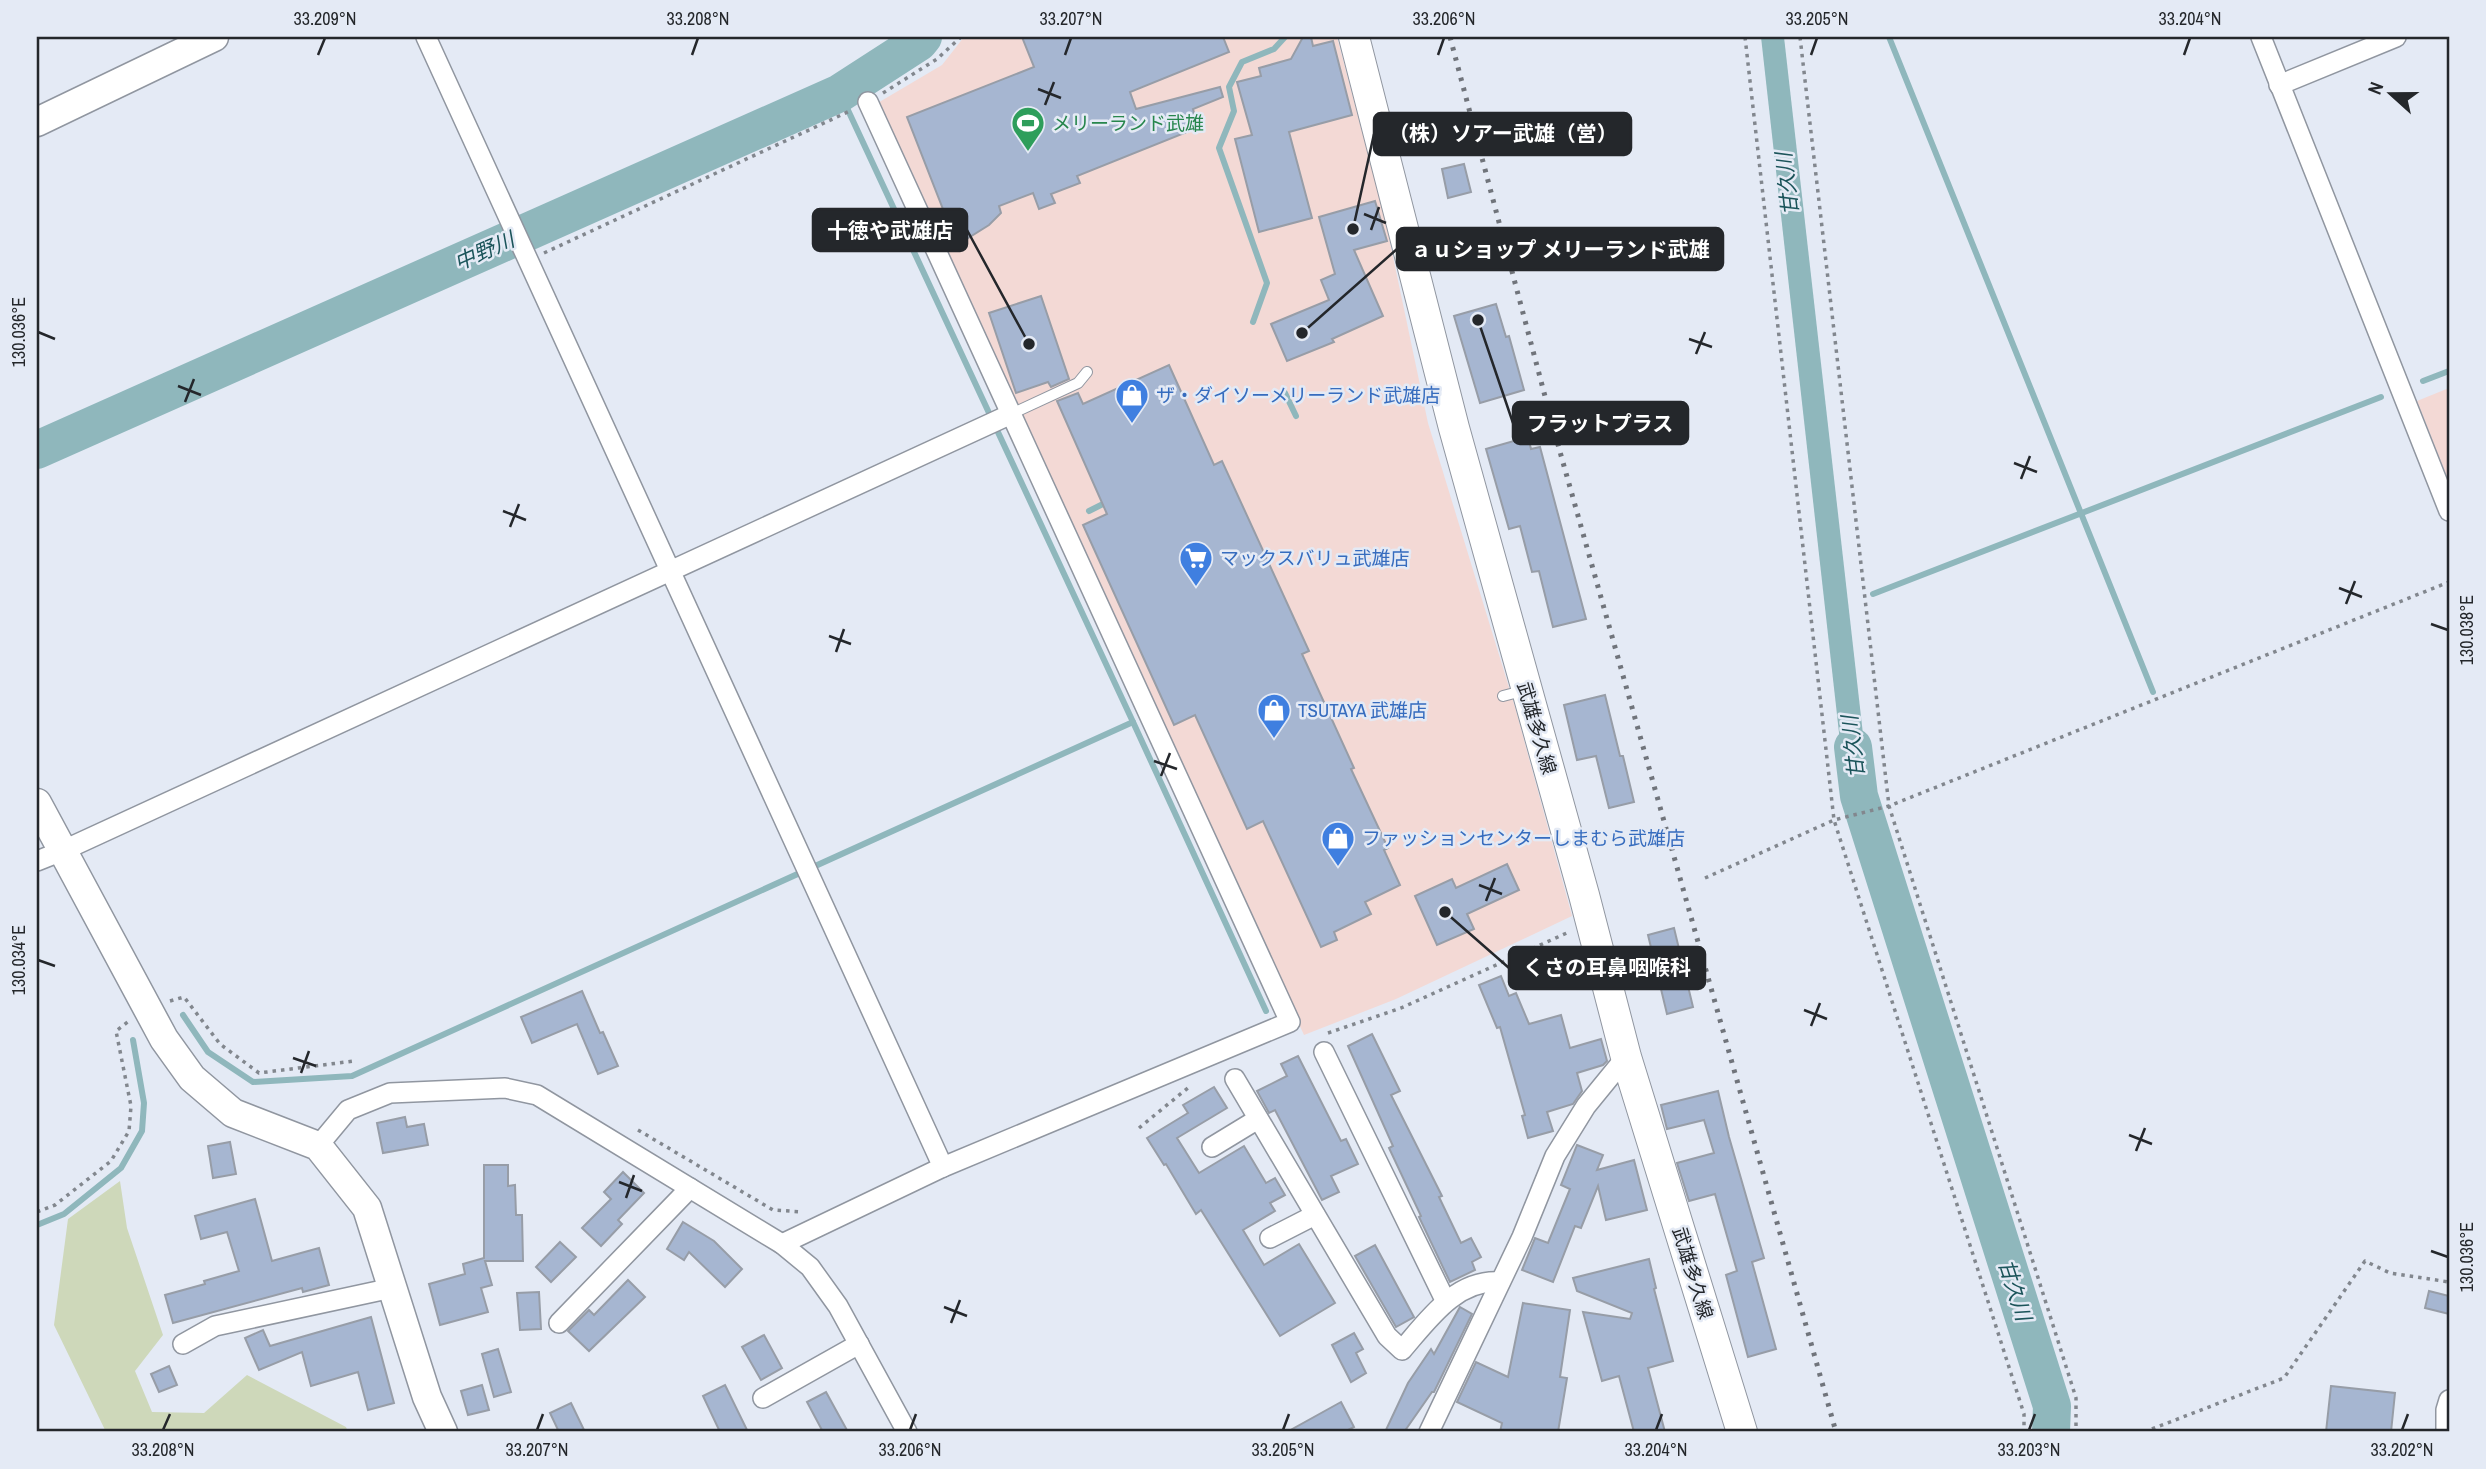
<svg xmlns="http://www.w3.org/2000/svg" width="2486" height="1469" font-family="'Archivo Narrow','Noto Sans JP',sans-serif">
<rect width="100%" height="100%" fill="#e4eaf5"/>
<g fill="#f3d9d5">
<polygon points="964,37 1337,37 1384,214 1428,423 1515,707 1572,916 1396,999 1304,1035 876,104 942,65"/>
<polygon points="2449,388 2449,482 2417,401"/>
</g>
<polygon fill="#ced8ba" points="120,1181 127,1228 163,1335 135,1371 152,1412 204,1413 247,1375 346,1427 348,1432 106,1432 54,1325 68,1219"/>
<polygon fill="#8fb7bc" points="1761,37 1784,37 1870,796 1847,804"/>
<g fill="none" stroke-linecap="round" stroke-linejoin="round">
<g stroke="#8fb7bc" stroke-width="6">
<polyline points="1889,37 2153,692"/>
<polyline points="1253,322 1267,283 1219,148 1234,111 1229,87 1242,62 1274,49 1285,37"/>
<polyline points="2423,381 2449,371"/>
<polyline points="1285,393 1296,416"/>
<polyline points="1089,511 1109,501"/>
<polyline points="1873,594 2381,397"/>
<polyline points="1133,722 1266,1011"/>
<polyline points="183,1015 208,1052 253,1082 352,1076 1133,722 840,93"/>
<polyline points="37,1225 64,1214 121,1168 142,1131 144,1103 133,1040"/>
</g>
<g stroke="#8fb7bc" stroke-width="38">
<polyline points="37,450 840,93 919,42 923,37"/>
<polyline points="1853,747 1859,796 2052,1406 2051,1432"/>
</g>
</g>
<g fill="#a6b6d1" stroke="#979da7" stroke-width="2">
<polygon points="1022,37 1223,37 1229,52 1130,92 1136,109 1220,87 1223,97 1193,109 1195,117 1188,119 1192,130 1077,176 1080,183 1051,194 1055,203 1039,209 1033,193 999,206 1001,213 989,225 957,245 907,117 1034,67"/>
<polygon points="1303,37 1311,37 1313,46 1333,41 1352,115 1289,132 1312,218 1259,232 1235,139 1252,135 1237,82 1261,76 1259,68 1291,59"/>
<polygon points="1464,164 1471,192 1448,198 1442,169"/>
<polygon points="1375,201 1387,241 1354,250 1383,316 1332,339 1334,342 1287,361 1271,324 1329,300 1321,280 1335,274 1319,217"/>
<polygon points="1041,296 1069,379 1051,387 1048,382 1016,393 989,313"/>
<polygon points="1496,304 1506,337 1509,336 1524,390 1480,403 1454,316"/>
<polygon points="1169,365 1214,465 1222,461 1309,651 1302,654 1354,768 1351,769 1388,848 1384,850 1400,885 1365,902 1371,914 1334,932 1337,940 1321,947 1263,821 1247,829 1195,715 1174,725 1083,525 1107,514 1057,401 1078,393 1083,404"/>
<polygon points="1528,437 1531,449 1540,447 1586,619 1553,627 1539,571 1532,572 1520,526 1509,529 1486,449"/>
<polygon points="1605,695 1620,756 1623,756 1634,802 1609,808 1596,756 1577,760 1564,705"/>
<polygon points="1507,864 1519,890 1467,914 1474,929 1437,945 1415,896 1452,879 1456,888"/>
<polygon points="1674,928 1693,1007 1667,1014 1648,935"/>
<polygon points="1501,976 1509,996 1516,993 1529,1024 1561,1015 1570,1048 1601,1039 1607,1061 1603,1065 1577,1073 1582,1091 1573,1104 1547,1112 1553,1131 1528,1138 1522,1116 1525,1115 1500,1027 1497,1028 1479,985"/>
<polygon points="582,991 600,1033 603,1032 618,1066 598,1074 577,1024 532,1043 521,1017"/>
<polygon points="1372,1034 1400,1091 1391,1095 1442,1196 1439,1197 1461,1243 1471,1238 1481,1257 1472,1262 1475,1270 1450,1282 1419,1217 1421,1216 1389,1148 1393,1146 1348,1046"/>
<polygon points="1298,1056 1341,1141 1346,1139 1358,1164 1331,1176 1339,1192 1322,1200 1275,1110 1269,1113 1257,1091 1287,1076 1281,1064"/>
<polygon points="1214,1087 1227,1108 1177,1138 1199,1173 1244,1146 1266,1183 1275,1178 1285,1195 1270,1203 1275,1211 1243,1230 1264,1265 1299,1244 1335,1303 1280,1336 1201,1210 1196,1214 1166,1164 1164,1165 1147,1138 1188,1113 1183,1105"/>
<polygon points="1718,1091 1729,1137 1764,1258 1752,1262 1776,1349 1748,1357 1726,1275 1737,1271 1715,1194 1689,1201 1677,1163 1714,1153 1704,1120 1667,1129 1661,1105"/>
<polygon points="405,1117 407,1127 424,1124 428,1145 383,1153 377,1123"/>
<polygon points="230,1142 236,1174 213,1178 208,1146"/>
<polygon points="1577,1145 1603,1155 1597,1170 1634,1160 1647,1210 1606,1220 1598,1186 1581,1228 1575,1226 1553,1282 1522,1270 1535,1238 1548,1243 1570,1189 1561,1185"/>
<polygon points="484,1165 508,1165 508,1186 515,1185 516,1215 522,1215 523,1261 485,1261 492,1285 481,1288 488,1312 440,1325 429,1284 465,1274 463,1264 484,1258"/>
<polygon points="623,1172 644,1193 618,1220 622,1224 601,1246 582,1228 611,1199 604,1192"/>
<polygon points="255,1199 272,1261 319,1248 329,1285 303,1292 302,1288 173,1323 165,1295 205,1284 204,1281 239,1271 227,1232 201,1239 195,1216"/>
<polygon points="683,1222 714,1241 742,1269 725,1287 689,1252 684,1260 667,1249"/>
<polygon points="560,1242 576,1257 551,1282 536,1267"/>
<polygon points="1375,1245 1414,1317 1396,1327 1355,1256"/>
<polygon points="1649,1259 1656,1288 1654,1289 1673,1361 1648,1368 1665,1432 1634,1432 1619,1376 1602,1381 1583,1312 1630,1319 1632,1313 1577,1291 1573,1278"/>
<polygon points="628,1280 645,1297 589,1351 568,1331 589,1310 594,1315"/>
<polygon points="2429,1291 2449,1296 2449,1314 2425,1308"/>
<polygon points="539,1292 541,1329 520,1330 517,1293"/>
<polygon points="1523,1303 1570,1310 1560,1377 1567,1378 1558,1432 1500,1432 1502,1423 1457,1402 1476,1362 1508,1377"/>
<polygon points="1460,1307 1472,1314 1434,1392 1432,1392 1404,1432 1385,1432 1408,1383 1431,1349 1434,1354"/>
<polygon points="371,1317 394,1403 368,1410 358,1372 311,1386 302,1352 259,1370 245,1338 263,1330 270,1346"/>
<polygon points="1354,1333 1363,1349 1356,1353 1366,1373 1351,1382 1332,1345"/>
<polygon points="764,1335 782,1368 761,1380 742,1347"/>
<polygon points="498,1349 511,1392 494,1397 482,1354"/>
<polygon points="169,1366 177,1385 159,1392 151,1374"/>
<polygon points="482,1385 489,1410 468,1415 461,1391"/>
<polygon points="725,1385 748,1432 720,1432 703,1396"/>
<polygon points="2331,1386 2395,1393 2391,1432 2326,1432"/>
<polygon points="826,1392 848,1432 823,1432 807,1402"/>
<polygon points="1341,1402 1354,1427 1344,1432 1287,1432"/>
<polygon points="571,1403 585,1432 559,1432 550,1413"/>
</g>
<g fill="none" stroke-linecap="round" stroke-linejoin="round">
<defs>
<g id="lane">
<polyline points="1009,415 1078,383 1087,372"/>
<polyline points="1503,696 1522,691"/>
</g>
<g id="street">
<polyline points="426,37 943,1167"/>
<polyline points="2261,37 2449,511"/>
<polyline points="2279,85 2396,37"/>
<polyline points="37,861 62,851 1009,415"/>
<polyline points="1324,1052 1445,1300"/>
<path d="M1235,1079L1387,1336L1402,1350C1428,1320 1456,1279 1500,1282"/>
<polyline points="318,1146 348,1110 390,1093 505,1088 537,1095 782,1244 810,1267 838,1306 907,1432"/>
<polyline points="1212,1147 1258,1119"/>
<polyline points="1270,1238 1315,1215"/>
<polyline points="782,1244 943,1167 1290,1022 868,102"/>
<polyline points="559,1323 690,1188"/>
<polyline points="183,1344 215,1326 392,1288"/>
<polyline points="763,1398 859,1344"/>
<polyline points="1429,1432 1522,1237 1555,1156 1586,1106 1626,1057"/>
<polyline points="2446,1432 2446,1410 2449,1400"/>
</g>
<g id="secondary">
<polyline points="37,122 214,37"/>
<polyline points="37,803 164,1039 192,1078 233,1113 318,1146 367,1208 427,1397 443,1432"/>
</g>
<polyline id="primary" points="1354,37 1454,428 1584,895 1626,1057 1742,1432"/>
</defs>
<use href="#lane" stroke="#9096a0" stroke-width="12"/>
<use href="#street" stroke="#9096a0" stroke-width="22"/>
<use href="#secondary" stroke="#9096a0" stroke-width="31"/>
<use href="#primary" stroke="#9096a0" stroke-width="32"/>
<g stroke="#82878e" stroke-width="3.5" stroke-dasharray="3.5 5" stroke-linecap="butt">
<polyline points="1745,37 1834,820 2024,1414 2024,1432"/>
<polyline points="1800,37 1889,806 2076,1398 2076,1432"/>
<polyline points="883,93 937,59 961,37"/>
<polyline points="544,253 852,110"/>
<polyline points="1705,878 1834,820 1889,806 2449,582"/>
<polyline points="170,1001 184,997 220,1044 259,1073 354,1061"/>
<polyline points="1328,1033 1401,1008 1569,932"/>
<polyline points="1139,1128 1189,1087"/>
<polyline points="638,1130 773,1210 803,1212"/>
<polyline points="37,1212 55,1205 111,1161 129,1131 131,1106 116,1031 129,1021"/>
<polyline points="2144,1432 2284,1378 2365,1261 2390,1273 2449,1282"/>
</g>
<use href="#lane" stroke="#fff" stroke-width="10"/>
<use href="#street" stroke="#fff" stroke-width="19"/>
<use href="#secondary" stroke="#fff" stroke-width="28"/>
<use href="#primary" stroke="#fff" stroke-width="30"/>
<polyline stroke="#70747b" stroke-width="5" stroke-dasharray="3.5 7" stroke-linecap="butt" points="1450,37 1555,434 1836,1432"/>
</g>
<path fill="none" stroke="#24272b" stroke-width="2.5" d="M318,55L325,38M692,55L698,38M1065,55L1071,38M1438,55L1444,38M1811,55L1817,38M2184,55L2190,38M1038,89L1061,98M1045,105L1054,82M1364,214L1386,223M1371,230L1379,207M38,332L55,339M1689,339L1712,347M1696,354L1705,332M178,386L201,395M185,402L194,379M2014,463L2037,472M2021,479L2030,456M503,511L526,520M510,527L519,504M2339,588L2362,597M2346,604L2355,581M2431,624L2448,630M829,636L851,644M836,652L844,629M1154,761L1177,769M1161,776L1170,753M1479,885L1502,894M1486,901L1495,878M38,960L55,966M1804,1010L1827,1019M1811,1026L1820,1003M293,1058L316,1066M301,1073L309,1051M2129,1135L2152,1144M2136,1151L2145,1128M619,1182L642,1191M626,1198L634,1175M2431,1251L2448,1257M944,1307L967,1316M951,1323L960,1300M163,1430L170,1414M537,1430L543,1414M910,1430L916,1414M1283,1430L1289,1414M1656,1430L1662,1414M2029,1430L2035,1414M2402,1430L2408,1414"/>
<defs>
<symbol id="stadium-pin" viewBox="-11 -11 22 30"><path d="M0 17L-7.5 6A9.5 9.5 0 1 1 7.5 6Z" fill="#2e9e5b" stroke="#e4eaf5"/><path d="M0-5a6.5 5 0 1 0 0 10a6.5 5 0 1 0 0-10ZM-3.5-1.8h7v3.6h-7Z" fill="#fff"/></symbol>
<symbol id="shop-pin" viewBox="-11 -11 22 30"><path d="M0 17L-7.5 6A9.5 9.5 0 1 1 7.5 6Z" fill="#3f7fe0" stroke="#e4eaf5"/><path d="M-5-2.5h2.3a2.7 3.5 0 0 1 5.4 0H5L5.5 6h-11ZM-1.5-2.5h3a1.5 2.3 0 0 0-3 0Z" fill="#fff"/></symbol>
<symbol id="supermarket-pin" viewBox="-11 -11 22 30"><path d="M0 17L-7.5 6A9.5 9.5 0 1 1 7.5 6Z" fill="#3f7fe0" stroke="#e4eaf5"/><path d="M-6-5.5h2.5l.6 2H6L4.5 2H-2.5L-4.4-4H-6ZM-1.5 3.2a1.3 1.3 0 1 0 .1 0ZM3 3.2a1.3 1.3 0 1 0 .1 0Z" fill="#fff"/></symbol>
</defs>
<g fill-rule="evenodd">
<use href="#stadium-pin" x="1009" y="104" width="38" height="52"/>
<use href="#shop-pin" x="1113" y="376" width="38" height="52"/>
<use href="#supermarket-pin" x="1177" y="539" width="38" height="52"/>
<use href="#shop-pin" x="1255" y="691" width="38" height="52"/>
<use href="#shop-pin" x="1319" y="819" width="38" height="52"/>
</g>
<g text-anchor="middle" dominant-baseline="central" stroke-width="5" stroke-linejoin="round" paint-order="stroke">
<g font-size="19" fill="#27864d" stroke="#e4eaf5" text-anchor="start">
<text x="1052" y="123">メリーランド武雄</text>
</g>
<g font-size="19" fill="#366cbe" stroke="#e4eaf5" text-anchor="start">
<text x="1156" y="395">ザ・ダイソーメリーランド武雄店</text>
<text x="1220" y="558">マックスバリュ武雄店</text>
<text x="1298" y="710">TSUTAYA 武雄店</text>
<text x="1362" y="838">ファッションセンターしまむら武雄店</text>
</g>
<g font-size="19" fill="#24272b" stroke="#e4eaf5">
<text transform="translate(1537 728) rotate(74)">武雄多久線</text>
<text transform="translate(1693 1273) rotate(73)">武雄多久線</text>
</g>
<g font-size="21" font-style="italic" fill="#1b545a" stroke="#e4eaf5">
<text transform="translate(1787 184) rotate(-97)">甘久川</text>
<text transform="translate(484 251) rotate(-24)">中野川</text>
<text transform="translate(1853 747) rotate(-97)">甘久川</text>
<text transform="translate(2015 1290) rotate(72)">甘久川</text>
</g>
</g>
<path fill="none" stroke="#24272b" stroke-width="2.5" d="M1353 229L1374 134M1029 344L967 230M1302 333L1397 249M1478 320L1513 423M1445 912L1509 968"/>
<g fill="#24272b" stroke="#e4eaf5" stroke-width="2.5">
<circle cx="1353" cy="229" r="7"/>
<circle cx="1029" cy="344" r="7"/>
<circle cx="1302" cy="333" r="7"/>
<circle cx="1478" cy="320" r="7"/>
<circle cx="1445" cy="912" r="7"/>
</g>
<g fill="#24272b" stroke="#24272b" stroke-width="2.5">
<rect x="1374" y="113" width="257" height="42" rx="7"/>
<rect x="813" y="209" width="154" height="42" rx="7"/>
<rect x="1397" y="228" width="326" height="42" rx="7"/>
<rect x="1513" y="402" width="175" height="42" rx="7"/>
<rect x="1509" y="947" width="196" height="42" rx="7"/>
</g>
<g font-size="21" text-anchor="middle" font-weight="bold" fill="#fff">
<text x="1503" y="141">（株）ソアー武雄（営）</text>
<text x="890" y="238">十徳や武雄店</text>
<text x="1560" y="257">ａｕショップ メリーランド武雄</text>
<text x="1600" y="431">フラットプラス</text>
<text x="1607" y="975">くさの耳鼻咽喉科</text>
</g>
<rect width="2486" height="1469" fill="none" stroke="#e4eaf5" stroke-width="77"/>
<g transform="translate(2391 94) rotate(291)" stroke="#e4eaf5" stroke-width="5" paint-order="stroke">
<path d="M0-5L12 26L0 18L-12 26Z" fill="#24272b"/>
<text y="-10" font-size="19" font-weight="bold" text-anchor="middle" fill="#24272b">N</text>
</g>
<rect x="38" y="38" width="2410" height="1392" fill="none" stroke="#24272b" stroke-width="2.5"/>
<g font-size="18" text-anchor="middle" fill="#24272b">
<text x="325" y="25">33.209°N</text>
<text x="698" y="25">33.208°N</text>
<text x="1071" y="25">33.207°N</text>
<text x="1444" y="25">33.206°N</text>
<text x="1817" y="25">33.205°N</text>
<text x="2190" y="25">33.204°N</text>
<text transform="translate(19 332) rotate(-90)" y="6">130.036°E</text>
<text transform="translate(2467 630) rotate(-90)" y="6">130.038°E</text>
<text transform="translate(19 960) rotate(-90)" y="6">130.034°E</text>
<text transform="translate(2467 1257) rotate(-90)" y="6">130.036°E</text>
<text x="163" y="1456">33.208°N</text>
<text x="537" y="1456">33.207°N</text>
<text x="910" y="1456">33.206°N</text>
<text x="1283" y="1456">33.205°N</text>
<text x="1656" y="1456">33.204°N</text>
<text x="2029" y="1456">33.203°N</text>
<text x="2402" y="1456">33.202°N</text>
</g>
</svg>
